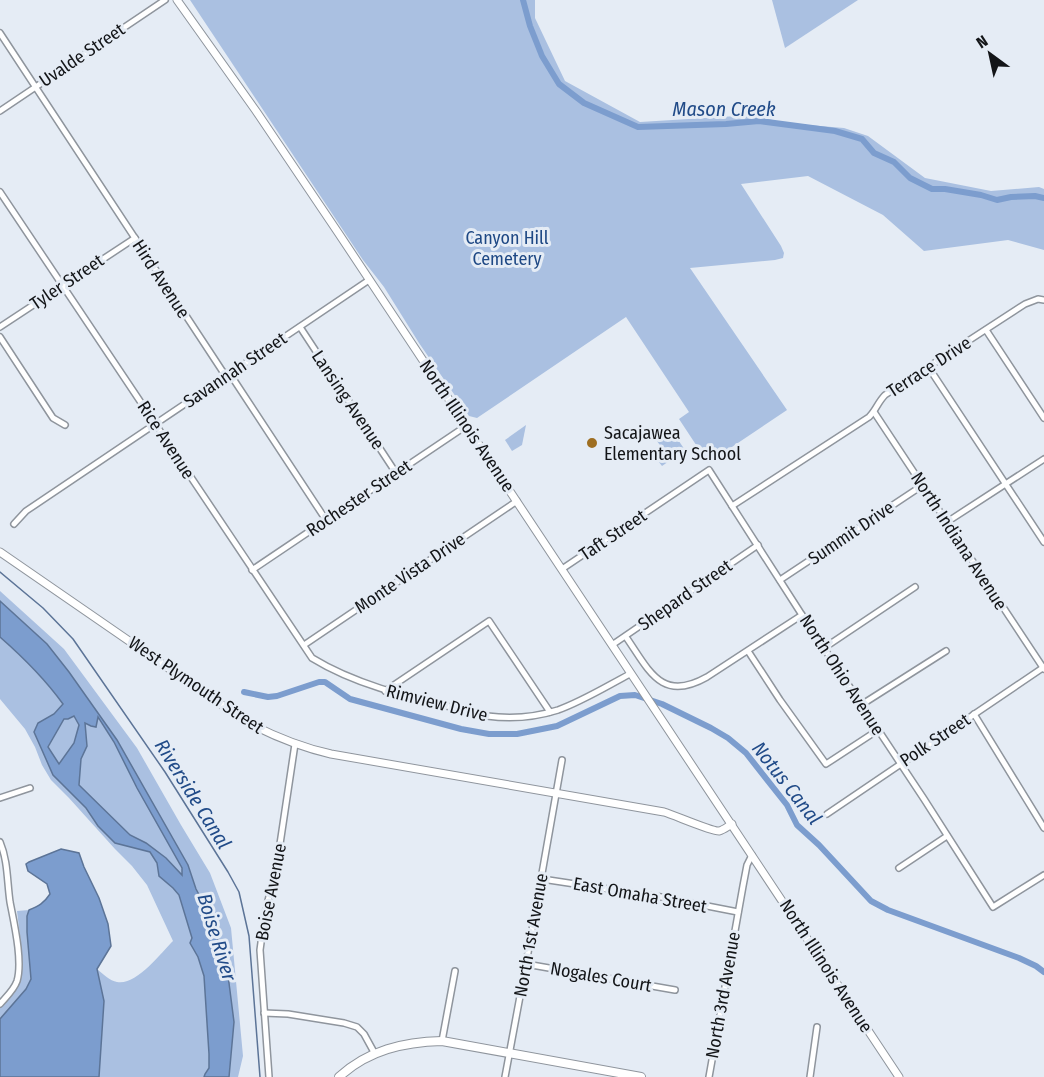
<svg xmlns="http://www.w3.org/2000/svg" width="1044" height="1077" font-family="'Fira Sans Condensed',sans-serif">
<rect width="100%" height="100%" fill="#e5ecf5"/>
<g fill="#aac0e1">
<polygon points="190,0 535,0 535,18 565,81 640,122 753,115 784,123 844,128 868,136 925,178 991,191 1039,187 1044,189 1044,250 1008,240 924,251 883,215 808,176 741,184 781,246 784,253 783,258 775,260 690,268 787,410 708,463 679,419 689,412 626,317 477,418 469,416 419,343 384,287 363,260"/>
<polygon points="772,0 858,0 785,48"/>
<polygon points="526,425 522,445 512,451 505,440"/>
<polygon points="672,431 685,450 662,466 655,457 664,451 657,441"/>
<polygon points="0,591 64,649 137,748 181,825 210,873 231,928 243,1056 238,1077 229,1077 234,1022 215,933 209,923 209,913 196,889 188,865 117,740 69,672 47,644 0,601"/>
<path d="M0,637C24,658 45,679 63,704L54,714L38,723L34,732L71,793L86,808L98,826L139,849L150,852L157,863L159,876L173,888L179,895L192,938L190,943L198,957L204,976L209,1054V1068L205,1074L204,1077H99L104,1001L97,969C103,974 110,981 117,982C136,986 161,953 173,941L147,885L132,866L115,849L69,798L51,780L42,765L35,747L25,729L0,699Z"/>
<polygon points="74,716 80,725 74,743 59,764 48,748 64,719"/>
<polygon points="97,717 114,742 182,869 182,875 166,858 146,843 130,835 79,785 81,759 87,746 85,723 96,721"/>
<path d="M29,910L27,916L31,979L26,989L0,1019V1008C7,1000 16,992 20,982C25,966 19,929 17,911Z"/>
</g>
<g fill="#7c9dce" stroke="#5c7497" stroke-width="1.5" fill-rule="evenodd">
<path d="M0,601L47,644L69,672L117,740L188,865L196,889L209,913V923L215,933L224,955L229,983L234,1022L229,1077H204L205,1074L209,1068V1054L204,976L198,957L190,943L192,938L179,895L173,888L159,876L157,863L150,852L115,843L98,826L86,808L53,775L34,732L38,723L54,714L63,704C45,679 24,658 0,637ZM74,716L79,725L74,743L59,764L48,747L64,719H68ZM98,717L114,742L137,788L182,868V875L166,858L146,843L130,835L79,785L81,759L87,746L85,723L91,726L96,727Z"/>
<path d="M61,849L79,853L84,867L99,898L108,924L111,946L97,969L104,1001L99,1077H0V1019L26,989L31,979L27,932V916L29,910C39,906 44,903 50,894L47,884L28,871L26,864L29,862Z"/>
</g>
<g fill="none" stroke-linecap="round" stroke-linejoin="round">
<polyline stroke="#5c7497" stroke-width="1.5" points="0,572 43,608 73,639 165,772 228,872 239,892 249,936 260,1077"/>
<g stroke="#7c9dce" stroke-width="6">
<polyline points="523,0 530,26 542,56 559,84 584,103 638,127 726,124 759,121 835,131 862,139 874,153 894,162 910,178 932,189 945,189 981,195 997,200 1011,197 1035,196 1044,198"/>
<polyline points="244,692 268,697 277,696 319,682 325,682 350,699 461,729 489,734 517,734 557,726 620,696 635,695 662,704 711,728 728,738 746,753 787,805 797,825 819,845 871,901 888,910 1019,958 1036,966 1044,972"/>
</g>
<defs>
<g id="minor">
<polyline points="0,33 223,372 230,374 326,520"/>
<polyline points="0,111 165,0"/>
<path d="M0,192L312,658C364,690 429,701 487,716C510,719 536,717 558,710C583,701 607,686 630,674"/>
<polyline points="0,327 135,238"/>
<polyline points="300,327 396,473"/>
<polyline points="986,330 1044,418"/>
<polyline points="0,337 53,418 65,425"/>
<polyline points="929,368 1044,542"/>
<polyline points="874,412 1044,669"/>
<path d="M732,506L869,417C876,410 878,402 885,395L1025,304L1038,299L1044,300"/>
<polyline points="947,522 1044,459"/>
<polyline points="14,524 26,511 369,280"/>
<polyline points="562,569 709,470 802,615 924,799 993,907 1044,875"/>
<polyline points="252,570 466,426"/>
<polyline points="780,580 923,485"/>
<path d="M626,637C649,670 661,703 707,677L802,615"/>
<polyline points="304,645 517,501"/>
<polyline points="612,645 758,545"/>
<polyline points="824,648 915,587"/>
<polyline points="748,651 780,700 826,764 878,730"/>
<polyline points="385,691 489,621 550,712"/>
<polyline points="861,705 946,651"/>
<polyline points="974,714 1044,828"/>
<polyline points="0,798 30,788"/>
<polyline points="827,814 1044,667"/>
<path d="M0,842C8,861 7,881 10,902C14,923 23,961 17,981C14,990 6,997 0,1004"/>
<polyline points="899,868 947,836"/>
<polyline points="542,879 661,897 738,912"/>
<polyline points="526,964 675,990"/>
<polyline points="264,1013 288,1014 344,1023 357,1027 364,1034 375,1054"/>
<polyline points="442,1041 455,971"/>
<polyline points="269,1077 260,950 265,913 277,864 295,744"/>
<polyline points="505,1077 526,964 562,760"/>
<polyline points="709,1077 743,886 747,865 752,855"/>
<polyline points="810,1077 817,1027"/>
</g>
<g id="tertiary">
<polyline points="177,0 256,111 339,234 899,1077"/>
<path d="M0,552L245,721C273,736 300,747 331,754L664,812C674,815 713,832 719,831C724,830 728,826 732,824"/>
</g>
<path id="secondary" d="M339,1077C368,1050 404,1042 442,1041L641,1077"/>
</defs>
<use href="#minor" stroke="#8f959d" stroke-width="8"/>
<use href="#tertiary" stroke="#8f959d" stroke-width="9"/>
<use href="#secondary" stroke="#8f959d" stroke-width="10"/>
<use href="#minor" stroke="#fff" stroke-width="5"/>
<use href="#tertiary" stroke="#fff" stroke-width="7"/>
<use href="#secondary" stroke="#fff" stroke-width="8"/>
</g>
<circle fill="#9e6e21" stroke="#e5ecf5" stroke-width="2" cx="592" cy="443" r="6"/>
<g text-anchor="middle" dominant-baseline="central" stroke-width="6" stroke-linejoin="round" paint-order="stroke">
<g font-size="18" fill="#131518" stroke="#e5ecf5">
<text transform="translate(82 55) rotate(-34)">Uvalde Street</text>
<text transform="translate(161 279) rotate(57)">Hird Avenue</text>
<text transform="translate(67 282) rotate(-34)">Tyler Street</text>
<text transform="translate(929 367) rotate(-33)">Terrace Drive</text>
<text transform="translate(235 370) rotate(-34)">Savannah Street</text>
<text transform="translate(348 400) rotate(56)">Lansing Avenue</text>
<text transform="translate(467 426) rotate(56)">North Illinois Avenue</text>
<text transform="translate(166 440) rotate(57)">Rice Avenue</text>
<text transform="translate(359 498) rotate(-34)">Rochester Street</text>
<text transform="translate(851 533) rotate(-34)">Summit Drive</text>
<text transform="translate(613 535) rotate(-34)">Taft Street</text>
<text transform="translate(959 541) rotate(57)">North Indiana Avenue</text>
<text transform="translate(410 573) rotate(-34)">Monte Vista Drive</text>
<text transform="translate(685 595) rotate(-35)">Shepard Street</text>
<text transform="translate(842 675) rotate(57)">North Ohio Avenue</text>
<text transform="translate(196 685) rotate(34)">West Plymouth Street</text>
<text transform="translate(437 703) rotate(14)">Rimview Drive</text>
<text transform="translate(935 740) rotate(-34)">Polk Street</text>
<text transform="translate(271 892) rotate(-79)">Boise Avenue</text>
<text transform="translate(640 895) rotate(10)">East Omaha Street</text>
<text transform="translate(531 935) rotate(-80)">North 1st Avenue</text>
<text transform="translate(826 966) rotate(57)">North Illinois Avenue</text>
<text transform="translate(601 977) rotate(10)">Nogales Court</text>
<text transform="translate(723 995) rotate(-80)">North 3rd Avenue</text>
</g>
<g font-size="18" fill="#1e4884" stroke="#e5ecf5">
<text x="507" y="238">Canyon Hill<tspan x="507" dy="21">Cemetery</tspan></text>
</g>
<g font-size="18" fill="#131518" stroke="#e5ecf5" text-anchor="start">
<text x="604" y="433">Sacajawea<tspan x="604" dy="21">Elementary School</tspan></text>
</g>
<g font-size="20" font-style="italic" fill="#214b88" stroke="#e5ecf5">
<text x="724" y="109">Mason Creek</text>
<text transform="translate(787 783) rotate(52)">Notus Canal</text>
<text transform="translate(193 794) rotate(58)">Riverside Canal</text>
<text transform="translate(217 937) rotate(73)">Boise River</text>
</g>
</g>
<g transform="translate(990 54) rotate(327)" stroke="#e5ecf5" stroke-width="4.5" paint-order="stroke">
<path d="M0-4.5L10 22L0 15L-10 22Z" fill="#131518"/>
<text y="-9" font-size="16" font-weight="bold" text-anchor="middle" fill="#131518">N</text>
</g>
</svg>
